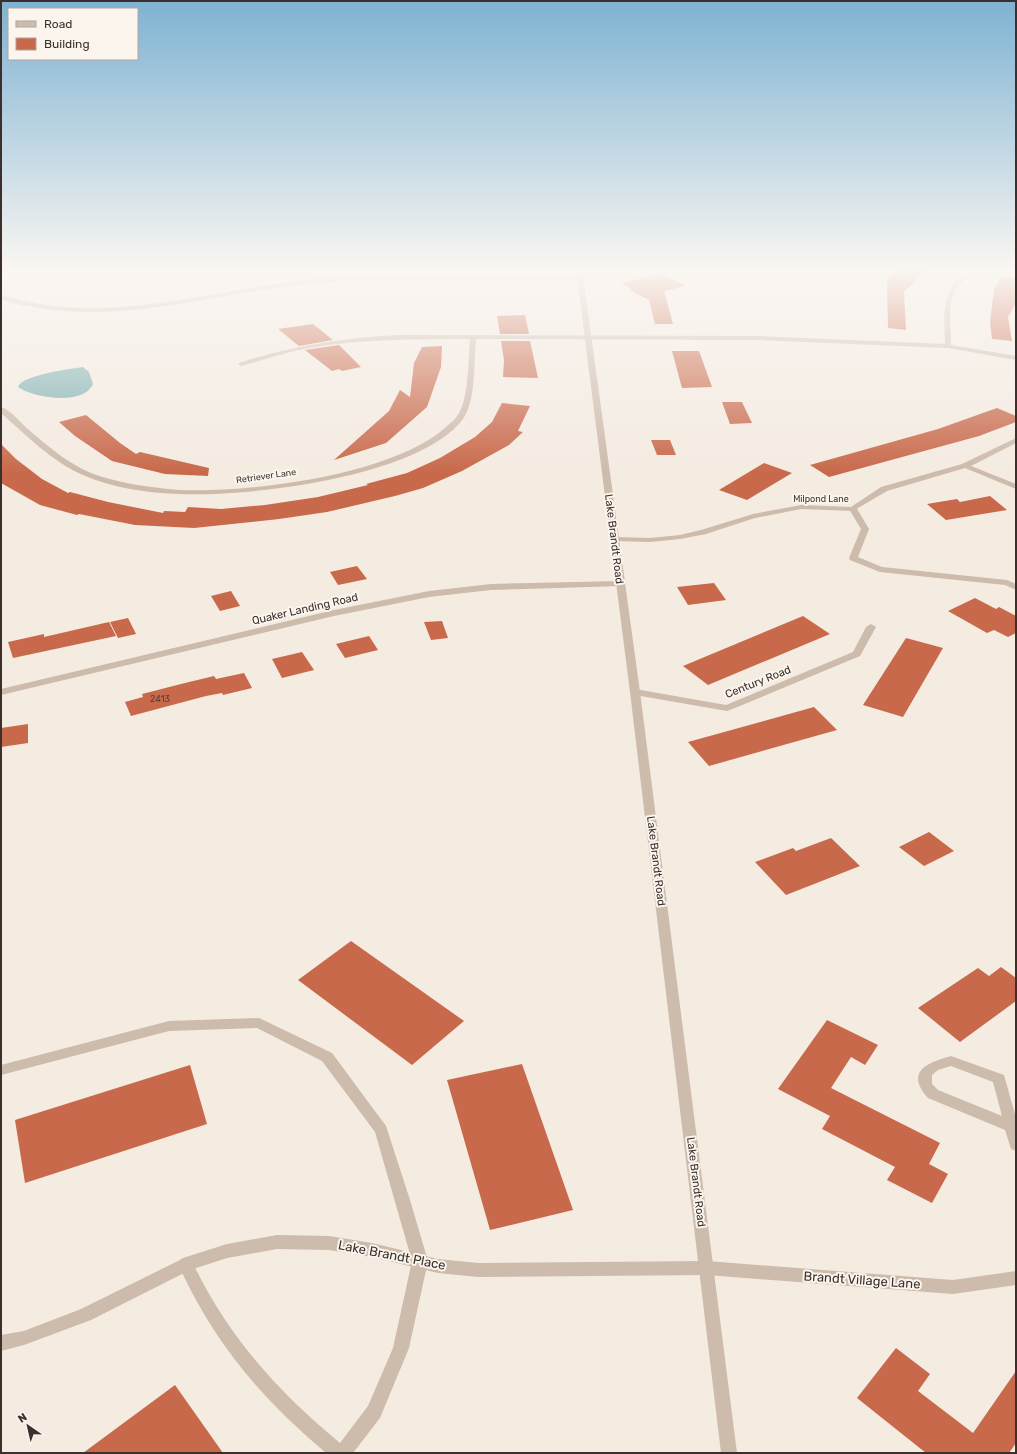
<svg xmlns="http://www.w3.org/2000/svg" width="1017" height="1454" font-family="Rubik,sans-serif">
<rect width="100%" height="100%" fill="#f4ebe1"/>
<path fill="#7fb0b2" d="M83,367L89,372L93,384C84,406 33,398 18,387C22,375 70,369 83,367Z"/>
<g fill="#c8694b">
<polygon points="898,269 927,269 904,292 906,330 888,328 887,280"/>
<polygon points="661,274 686,286 664,291 673,324 655,324 649,300 628,289 632,289 621,283"/>
<polygon points="1016,277 1016,303 1008,317 1012,341 992,339 990,322 994,289 1001,278"/>
<polygon points="525,315 529,334 500,334 497,316"/>
<polygon points="313,324 333,340 299,346 278,329"/>
<polygon points="501,341 530,341 538,378 503,377 504,360"/>
<polygon points="339,345 361,367 342,371 339,369 332,371 305,350"/>
<polygon points="442,346 441,367 427,407 386,443 334,460 389,411 400,390 410,397 414,363 422,347"/>
<polygon points="672,351 699,351 712,387 682,388"/>
<polygon points="722,402 742,402 752,423 730,424"/>
<polygon points="502,403 530,406 518,431 523,432 509,445 462,471 423,488 395,496 327,512 279,519 194,528 135,525 79,514 77,515 40,505 1,483 1,444 16,459 42,479 68,493 70,492 108,502 163,513 164,511 185,512 188,507 221,509 265,505 318,497 368,485 366,484 407,473 440,458 475,437 492,422"/>
<polygon points="997,408 1016,416 1016,422 979,436 829,477 810,465 938,429"/>
<polygon points="86,415 120,443 136,454 140,452 209,468 208,476 165,474 112,461 75,436 59,422"/>
<polygon points="651,440 670,440 676,455 657,455"/>
<polygon points="764,463 792,473 747,500 719,490"/>
<polygon points="990,496 1007,510 946,520 927,504 957,499 960,502"/>
<polygon points="357,566 367,579 338,585 330,572"/>
<polygon points="714,583 726,600 688,605 677,587"/>
<polygon points="231,591 240,606 220,611 211,596"/>
<polygon points="975,598 996,609 999,607 1016,616 1016,633 1008,637 994,630 987,633 948,611"/>
<polygon points="803,616 830,634 708,685 683,666"/>
<polygon points="128,618 136,634 118,638 110,622"/>
<polygon points="442,621 448,638 431,640 424,622"/>
<polygon points="109,622 116,636 13,658 8,642 44,634 44,637"/>
<polygon points="369,636 378,650 345,658 336,644"/>
<polygon points="906,638 943,648 903,717 863,705"/>
<polygon points="302,652 314,670 282,678 272,659"/>
<polygon points="244,673 252,688 223,695 222,693 206,696 131,716 125,702 143,697 142,694 185,683 214,676 216,679"/>
<polygon points="814,707 837,730 709,766 688,742"/>
<polygon points="28,724 28,743 1,747 1,728"/>
<polygon points="929,832 954,851 924,866 899,847"/>
<polygon points="831,838 860,866 786,895 755,862 793,848 796,851"/>
<polygon points="351,941 464,1021 412,1065 298,980"/>
<polygon points="1001,967 1016,978 1016,1001 960,1042 918,1008 978,968 989,976"/>
<polygon points="827,1020 878,1045 865,1065 851,1057 831,1088 940,1143 929,1164 948,1174 932,1203 887,1180 895,1167 822,1129 830,1116 778,1089"/>
<polygon points="522,1064 573,1210 490,1230 447,1080"/>
<polygon points="190,1065 207,1124 25,1183 15,1120"/>
<polygon points="896,1348 930,1374 918,1391 973,1433 1016,1371 1016,1443 1009,1453 926,1453 857,1398"/>
<polygon points="175,1385 223,1453 83,1453"/>
</g>
<g fill="none" stroke-linecap="round" stroke-linejoin="round">
<g fill="#cdbbac" fill-rule="evenodd">
<polygon points="850,507 856,507 869,529 858,557 882,567 1007,580 1016,584 1016,590 1005,585 880,572 850,560 849,558 861,529 849,509"/>
<path d="M259,1018L332,1053L386,1126L410,1200L428,1261L409,1348L380,1418L353,1453H326C260,1397 214,1343 178,1264L181,1259L186,1257L191,1259C225,1333 277,1391 340,1443L368,1406L393,1348L412,1261L375,1132L322,1061L257,1028L169,1031L1,1075V1065L169,1021Z"/>
<path d="M951,1056L1004,1075L1016,1118V1151L1011,1149L1005,1130L928,1098C905,1071 927,1063 951,1056ZM951,1066L993,1082L1002,1116L938,1090L932,1084V1075L938,1070Z"/>
</g>
<g fill="#cdbbac" fill-rule="evenodd">
<path d="M975,269H983C976,274 968,276 962,282C945,296 951,325 951,345L1016,356V360L948,348L758,340L476,339C474,361 476,401 463,419C419,477 250,497 180,494C148,493 112,488 83,475C51,461 26,435 1,413V407C11,410 21,423 29,430C50,448 72,467 99,476C125,484 153,488 180,490C251,493 393,475 446,427C450,423 455,420 457,416C469,401 468,359 470,339C416,339 362,339 309,348C286,352 264,360 241,366L238,364L239,363C291,346 343,338 398,335L758,336L945,344C944,311 940,284 975,269Z"/>
<path d="M422,276H579L582,278L579,280C495,280 411,276 328,282C233,288 141,322 45,309C31,306 15,305 1,299V295C99,325 191,296 288,282C332,276 377,276 422,276Z"/>
<polygon points="1016,438 1016,443 971,466 1016,484 1016,489 965,468 887,491 853,511 801,509 755,518 706,534 680,539 650,542 615,541 611,539 615,537 650,538 680,535 701,530 753,514 801,505 851,507 881,487 962,464"/>
<polygon points="620,581 623,582 624,584 623,586 491,590 429,597 334,616 1,695 1,689 334,610 429,591 491,584"/>
<polygon points="871,624 876,627 860,656 730,710 727,711 635,695 630,692 635,689 726,705 853,652 866,627"/>
<polygon points="277,1235 329,1236 372,1243 438,1259 478,1263 707,1261 953,1280 1016,1271 1016,1285 953,1294 707,1275 478,1277 438,1273 372,1257 329,1250 277,1249 227,1258 190,1270 91,1320 24,1345 1,1351 1,1335 24,1331 81,1309 186,1257 227,1244"/>
</g>
<polygon fill="#cdbbac" fill-rule="evenodd" points="576,269 582,269 640,692 737,1453 721,1453 630,692"/>
</g>
<linearGradient id="sky" x2="0" y2="1"><stop stop-color="#7eb2d2"/><stop offset="0.57" stop-color="#faf6f2"/><stop offset="1" stop-color="#faf6f2" stop-opacity="0"/></linearGradient>
<rect width="1017" height="473" fill="url(#sky)"/>
<g text-anchor="middle" dominant-baseline="central" stroke-width="4" stroke-linejoin="round" paint-order="stroke">
<g font-size="9" fill="#3b302b" stroke="#fbf5ee">
<text transform="translate(266 476) rotate(-8)">Retriever Lane</text>
<text x="821" y="499">Milpond Lane</text>
</g>
<g font-size="9" fill="#5e3e33">
<text x="160" y="699">2413</text>
</g>
<g font-size="11" fill="#3b302b" stroke="#fbf5ee">
<text transform="translate(614 539) rotate(83)">Lake Brandt Road</text>
<text transform="translate(305 609) rotate(-13)">Quaker Landing Road</text>
<text transform="translate(758 682) rotate(-22)">Century Road</text>
<text transform="translate(656 861) rotate(83)">Lake Brandt Road</text>
<text transform="translate(696 1182) rotate(83)">Lake Brandt Road</text>
</g>
<g font-size="13" fill="#3b302b" stroke="#fbf5ee">
<text transform="translate(392 1255) rotate(11)">Lake Brandt Place</text>
<text transform="translate(862 1280) rotate(4)">Brandt Village Lane</text>
</g>
</g>
<rect width="1017" height="1454" fill="none" stroke="#3b302b" stroke-width="4"/>
<rect x="8" y="8" width="130" height="52" fill="#fbf5ee" stroke="#aea6a0"/>
<rect x="16" y="21" width="20" height="6" fill="#cdbbac" stroke="#aea6a0"/>
<text x="44" y="28" font-size="12" fill="#3b302b">Road</text>
<rect x="16" y="38" width="20" height="12" fill="#c8694b" stroke="#aea6a0"/>
<text x="44" y="48" font-size="12" fill="#3b302b">Building</text>
<g transform="translate(28 1426) rotate(326)" stroke="#fbf5ee" stroke-width="3" paint-order="stroke">
<path d="M0-3L7 15L0 10L-7 15Z" fill="#3b302b"/>
<text y="-6" font-size="11" font-weight="bold" text-anchor="middle" fill="#3b302b">N</text>
</g>
</svg>
